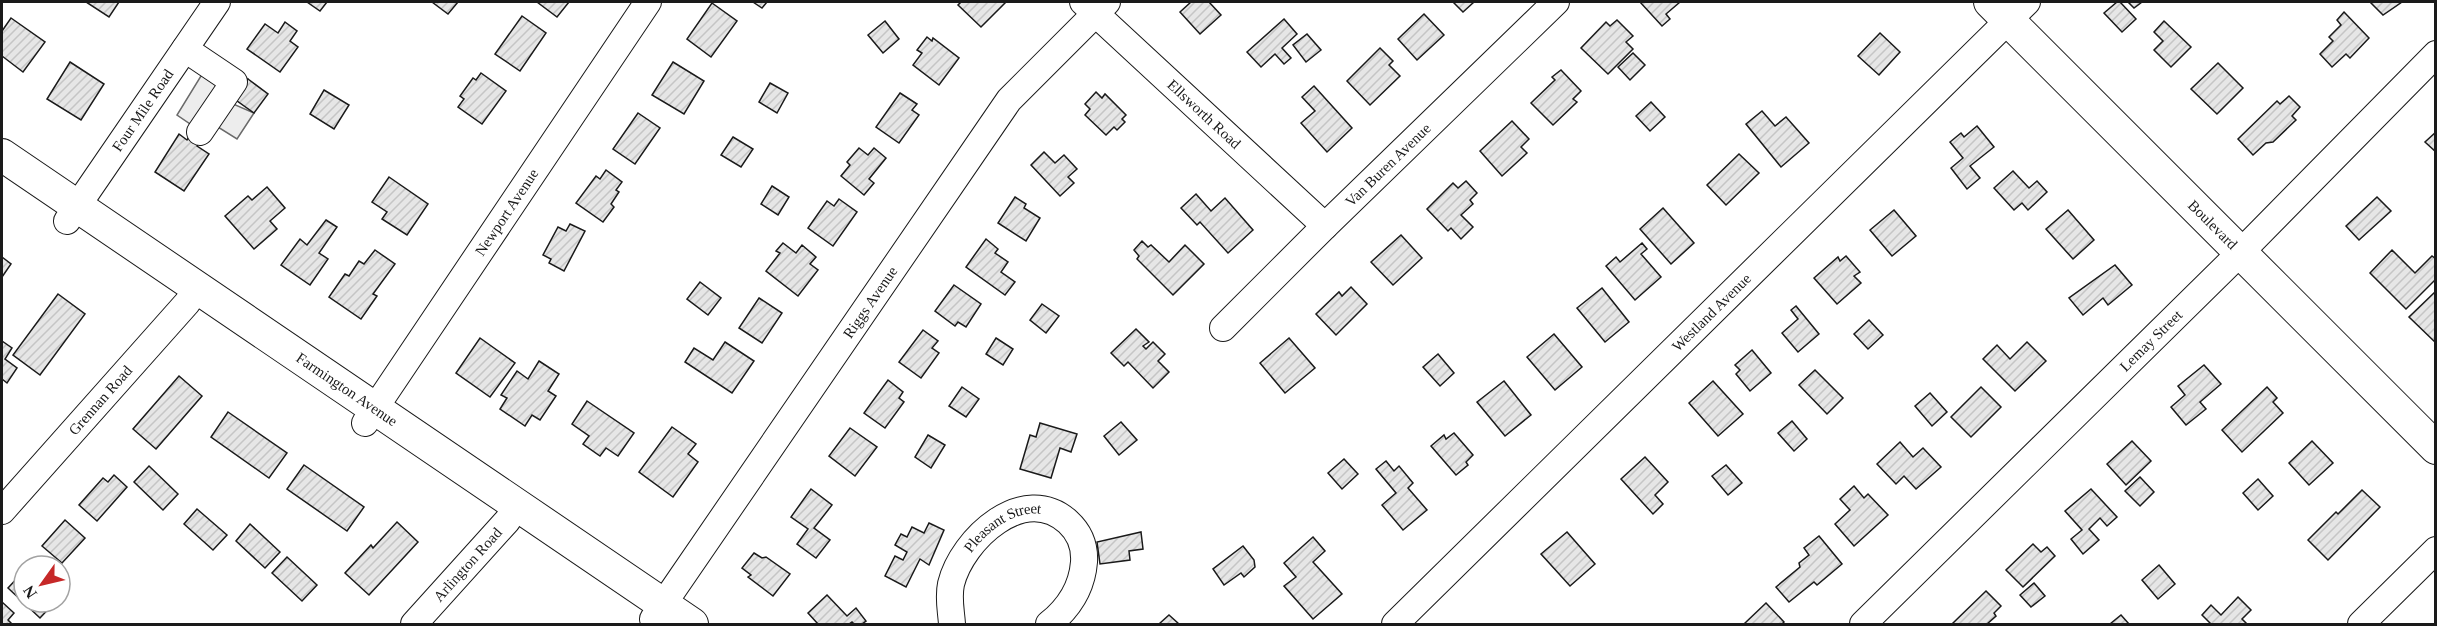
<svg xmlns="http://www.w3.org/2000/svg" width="2437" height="626" font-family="Georgia,serif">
<defs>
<pattern id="building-hatch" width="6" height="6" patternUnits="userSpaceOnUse" patternTransform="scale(1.5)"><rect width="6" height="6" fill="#e6e6e6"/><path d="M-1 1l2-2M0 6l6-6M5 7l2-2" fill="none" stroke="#c5c5c5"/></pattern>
</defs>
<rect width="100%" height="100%" fill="#fff"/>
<polygon fill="#ededed" stroke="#6a6a6a" stroke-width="1.5" points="212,58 248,79 233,104 254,113 237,139 210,122 202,132 177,115"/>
<g fill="url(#building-hatch)" stroke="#1a1a1a" stroke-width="1.5">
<polygon points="86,2 119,2 109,17"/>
<polygon points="307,2 327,2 320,11"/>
<polygon points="432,2 458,2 448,14"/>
<polygon points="537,2 569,2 557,17"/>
<polygon points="753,2 767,2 762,8"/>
<polygon points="961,2 1006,2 981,27 958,5"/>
<polygon points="1191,2 1209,2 1221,15 1200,34 1180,12"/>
<polygon points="1453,2 1474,2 1463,12"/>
<polygon points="1640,2 1680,2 1666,14 1670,19 1662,26"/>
<polygon points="2117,2 2120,2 2136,19 2122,32 2104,13"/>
<polygon points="2128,2 2142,2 2134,8"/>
<polygon points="2370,2 2402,2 2383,15"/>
<polygon points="712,3 737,21 711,57 687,39"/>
<polygon points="2344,12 2369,38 2350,58 2346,54 2332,67 2320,54 2333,41 2329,37 2341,25 2337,20"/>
<polygon points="1424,14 1444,35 1417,60 1398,39"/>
<polygon points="522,16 546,33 520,71 495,54"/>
<polygon points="11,18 45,42 23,72 2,56 2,31"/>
<polygon points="1284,19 1297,34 1282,48 1291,58 1284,64 1275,54 1261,67 1247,52"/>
<polygon points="1617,20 1633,36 1626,42 1633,49 1608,74 1581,48 1606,22 1610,26"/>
<polygon points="885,21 899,39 883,53 868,35"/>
<polygon points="2164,21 2191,47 2171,67 2154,50 2163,41 2154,32"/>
<polygon points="285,22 297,31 290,41 298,47 280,72 247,49 265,24 278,33"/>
<polygon points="1880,33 1900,52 1879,75 1858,56"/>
<polygon points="1307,34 1321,50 1306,62 1293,45"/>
<polygon points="927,37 932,41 933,38 959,58 939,85 913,65 922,53 917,50"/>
<polygon points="1380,48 1393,61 1389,65 1400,76 1370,105 1347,81"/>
<polygon points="1633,53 1645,65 1630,80 1618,67"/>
<polygon points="70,62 104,84 81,120 47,99"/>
<polygon points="673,62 704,81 684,114 652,95"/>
<polygon points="2218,63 2243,88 2217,114 2191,89"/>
<polygon points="1561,70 1581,91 1573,99 1577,102 1553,125 1531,103 1555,80 1552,77"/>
<polygon points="481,73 506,91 482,124 458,107 464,99 460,96 473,78 476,80"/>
<polygon points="248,79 268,94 254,113 233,98"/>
<polygon points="770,83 788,93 777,113 759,102"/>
<polygon points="1314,86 1352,128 1327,152 1301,123 1315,111 1302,97"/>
<polygon points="324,90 349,105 334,129 310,114"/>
<polygon points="1096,92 1102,98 1105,94 1126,115 1122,119 1125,122 1117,130 1114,127 1106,135 1085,115 1090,109 1085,104"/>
<polygon points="900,93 917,104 912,110 919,115 899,143 876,127"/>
<polygon points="2289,96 2300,107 2292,116 2296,120 2273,142 2266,143 2253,155 2238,139 2277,101 2280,104"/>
<polygon points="1651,102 1665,117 1650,131 1636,116"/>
<polygon points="1762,111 1775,126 1786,117 1809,143 1781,167 1746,124"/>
<polygon points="638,113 660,128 635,164 613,149"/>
<polygon points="1512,121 1529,139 1521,147 1527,153 1502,176 1480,151"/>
<polygon points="1977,126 1994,147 1970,166 1980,178 1967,189 1951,168 1963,158 1950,142 1961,133 1964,137"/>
<polygon points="2436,132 2436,152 2425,142"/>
<polygon points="191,133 200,140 197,146 209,154 184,191 155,172 179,134 187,140"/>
<polygon points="733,137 753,149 741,167 721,155"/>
<polygon points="859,148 868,155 874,148 886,158 869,179 874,183 864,195 841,176 850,165 847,162"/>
<polygon points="1044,152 1055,163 1064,155 1077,169 1068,177 1074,183 1060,196 1031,165"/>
<polygon points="1739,154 1759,173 1726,205 1707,185"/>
<polygon points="606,170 622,182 616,190 619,192 611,204 614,207 603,222 576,203 596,176 600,179"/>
<polygon points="2013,171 2029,188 2037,181 2047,192 2028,210 2022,203 2014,210 1994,188"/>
<polygon points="389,177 428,204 407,235 382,219 387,212 372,202"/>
<polygon points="1466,181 1477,193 1470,200 1473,204 1461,215 1473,227 1461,239 1451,228 1448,231 1427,209 1453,183 1458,188"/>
<polygon points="772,186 789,197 778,215 761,204"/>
<polygon points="267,187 285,208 270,221 277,229 254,249 225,216 248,196 252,200"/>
<polygon points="1196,194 1211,211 1225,198 1253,230 1228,253 1200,222 1197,225 1181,208"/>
<polygon points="1015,197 1026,204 1024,208 1040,218 1026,241 998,223"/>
<polygon points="2377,197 2391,211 2359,240 2346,226"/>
<polygon points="839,199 857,212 833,246 808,228 827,201 834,206"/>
<polygon points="1663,208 1694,243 1671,264 1640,229"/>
<polygon points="1894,210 1916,236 1892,256 1870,230"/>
<polygon points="2068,210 2094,240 2073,259 2046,229"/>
<polygon points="326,220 337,227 319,253 328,259 310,285 281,265 300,239 307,245"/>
<polygon points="570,224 585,231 564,271 549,263 551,259 543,255 558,227 566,231"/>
<polygon points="1401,235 1422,258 1393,285 1371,262"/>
<polygon points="986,239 998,249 995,253 1008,262 1001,272 1015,282 1005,295 966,267"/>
<polygon points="1142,241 1148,247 1151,245 1169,262 1185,245 1204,264 1173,295 1137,259 1139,256 1134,250"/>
<polygon points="783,243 796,253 802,245 816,257 810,264 818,270 798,296 766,271 780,253 776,251"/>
<polygon points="1642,243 1647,249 1641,254 1661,277 1635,300 1606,266 1616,257 1620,262"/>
<polygon points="375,250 395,264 373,294 377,296 361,319 329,297 345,274 349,276 359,261 364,264"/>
<polygon points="2392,250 2415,273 2432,256 2436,259 2436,279 2406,309 2370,273"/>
<polygon points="1846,256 1860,272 1854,276 1861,283 1837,304 1814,278 1838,257 1840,261"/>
<polygon points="2,257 11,264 2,277"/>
<polygon points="2115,265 2132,285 2108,305 2103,298 2083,315 2069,298"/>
<polygon points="700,282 721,298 708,315 687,299"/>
<polygon points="954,285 981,304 966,327 958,322 955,326 935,311"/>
<polygon points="1351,287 1367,304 1336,335 1316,314 1339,292 1342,296"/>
<polygon points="1602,288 1629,322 1605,342 1577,308"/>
<polygon points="2436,291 2436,343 2409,317"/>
<polygon points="58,294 85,314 40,375 13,355"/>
<polygon points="759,298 782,313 762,343 739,328"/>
<polygon points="1042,304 1059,316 1046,333 1030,320"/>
<polygon points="1796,306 1819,334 1798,352 1782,333 1798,319 1791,310"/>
<polygon points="1869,320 1883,335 1868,349 1854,334"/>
<polygon points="1136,329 1149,342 1143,346 1146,349 1153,342 1165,354 1158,361 1169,372 1153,388 1128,362 1124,366 1111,353"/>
<polygon points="923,330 938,341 932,348 939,353 921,378 899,362"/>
<polygon points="1554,334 1582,367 1555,390 1527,357"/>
<polygon points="480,338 515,363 490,397 456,373"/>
<polygon points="996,338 1013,349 1003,365 986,354"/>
<polygon points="1289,338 1315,368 1285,393 1260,363"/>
<polygon points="2,341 12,348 5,359 17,368 7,383 2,379"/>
<polygon points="725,342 754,361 732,393 685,362 694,348 713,360"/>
<polygon points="2027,342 2046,361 2015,391 1983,359 1997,345 2010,359"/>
<polygon points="1752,350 1771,373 1750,391 1736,374 1740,370 1735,365"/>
<polygon points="1438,354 1454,373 1440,386 1423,367"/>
<polygon points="539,361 559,374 548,391 556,396 540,420 532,415 525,426 500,409 507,398 501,395 517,371 528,379"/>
<polygon points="2204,365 2221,384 2200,402 2206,409 2186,425 2171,407 2185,395 2178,386"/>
<polygon points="1815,370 1843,398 1827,414 1799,385"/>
<polygon points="179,376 202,396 156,449 133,429"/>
<polygon points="888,380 903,392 899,398 904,402 885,428 864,413"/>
<polygon points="1504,381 1531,415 1505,436 1477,402"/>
<polygon points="1713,381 1743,414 1718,436 1689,403"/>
<polygon points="962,387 979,399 966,417 949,406"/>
<polygon points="1981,387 2001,407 1971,437 1951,417"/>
<polygon points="2267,387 2277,398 2273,402 2283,413 2242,452 2222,430"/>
<polygon points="1930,393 1947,412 1932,426 1915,406"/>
<polygon points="587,401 634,433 618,456 606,448 600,456 583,444 589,436 572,424"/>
<polygon points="228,412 287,453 269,478 211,437"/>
<polygon points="1792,421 1807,439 1794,451 1778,433"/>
<polygon points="1121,422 1137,440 1119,455 1104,436"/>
<polygon points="1040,423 1077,434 1071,452 1060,448 1051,478 1020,469 1030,435 1036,437"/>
<polygon points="672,427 696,444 688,454 698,462 673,497 639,472"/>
<polygon points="850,428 877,447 855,476 829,456"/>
<polygon points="1454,433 1473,455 1466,462 1468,465 1456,475 1431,446 1444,435 1446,439"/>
<polygon points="928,435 945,445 931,468 915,457"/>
<polygon points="2132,441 2151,461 2126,485 2107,464"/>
<polygon points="2312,441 2333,463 2309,485 2289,463"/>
<polygon points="1900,442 1913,457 1923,448 1941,467 1916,489 1904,476 1896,484 1877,464"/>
<polygon points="1645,457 1668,482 1655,495 1663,504 1653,514 1621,479"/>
<polygon points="1344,459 1358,474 1342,489 1328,473"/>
<polygon points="1386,461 1394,471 1399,466 1413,483 1408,488 1427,510 1403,530 1382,505 1396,493 1376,469"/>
<polygon points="304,465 364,507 347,531 287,489"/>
<polygon points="1726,465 1742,483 1728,495 1712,476"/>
<polygon points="149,466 178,494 163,510 134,482"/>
<polygon points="114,475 127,487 97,521 79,505 103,478 108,482"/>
<polygon points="2140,477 2154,492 2140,506 2125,491"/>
<polygon points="2258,479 2273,496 2258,510 2243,493"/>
<polygon points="1854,486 1864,498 1868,494 1888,515 1854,546 1835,524 1850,510 1840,499"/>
<polygon points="811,489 832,505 814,528 830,540 816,558 797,544 808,529 791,517"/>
<polygon points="2091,489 2117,517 2107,526 2100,518 2089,529 2099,540 2083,554 2071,539 2082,530 2065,511"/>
<polygon points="2362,490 2380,507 2328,560 2308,540 2336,512 2338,514"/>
<polygon points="197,509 227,535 213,550 184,524"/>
<polygon points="65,520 85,538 62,563 42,546"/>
<polygon points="397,522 418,542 369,595 345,573 371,545 373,548"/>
<polygon points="929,523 944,530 929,565 920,559 906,587 885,576 895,556 903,560 907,552 895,545 901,534 907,537 912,527 924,533"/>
<polygon points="250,524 280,552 265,568 236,541"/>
<polygon points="1141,532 1143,549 1129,551 1130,560 1100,564 1097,542"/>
<polygon points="1567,532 1595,564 1570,586 1541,554"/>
<polygon points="1819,536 1842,564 1817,585 1814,582 1789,602 1776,587 1800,567 1799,563 1809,555 1804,548"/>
<polygon points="1313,537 1325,551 1313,562 1342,594 1313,619 1284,586 1296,577 1284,563"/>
<polygon points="2033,544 2041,552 2047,547 2055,556 2023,587 2006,570"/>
<polygon points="1243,546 1254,560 1255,567 1244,577 1241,573 1224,585 1213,569"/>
<polygon points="754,553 762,558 766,557 790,574 773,596 748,577 751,575 742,568"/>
<polygon points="287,557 317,585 302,601 272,573"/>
<polygon points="2159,565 2175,584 2158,599 2142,580"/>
<polygon points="24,571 24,602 55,602 40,618 8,588"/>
<polygon points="2034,583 2045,596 2031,607 2020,595"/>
<polygon points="1986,591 2001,606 1994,613 1996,616 1987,624 1952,624"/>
<polygon points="827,595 847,616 856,608 866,621 862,624 854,624 852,622 849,624 818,624 808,613"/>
<polygon points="2238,597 2251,610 2242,619 2247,624 2211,624 2202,615 2211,605 2221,615"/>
<polygon points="2,602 14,613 8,620 11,623 10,624 2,624"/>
<polygon points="1766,603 1784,622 1782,624 1744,624"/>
<polygon points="1169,615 1179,624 1159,624"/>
<polygon points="2121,615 2129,624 2110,624"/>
</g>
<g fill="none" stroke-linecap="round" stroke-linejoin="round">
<defs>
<g id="minor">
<path id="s1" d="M1083,2L1325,226"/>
<polyline points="185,49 234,82 200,132"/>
<path id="s2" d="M67,221L217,2"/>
<path id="s3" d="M1223,328L1325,226L1556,2"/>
<path id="s4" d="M365,423L648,2"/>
<path id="s5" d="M2,511L187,303L197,288"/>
<path id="s6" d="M653,619L1009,100L1107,2"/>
<path id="s7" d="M414,624L507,521L518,505"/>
<path id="s8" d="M952,624C951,610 948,598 951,584C962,539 1024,482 1068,522C1080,533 1085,546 1084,562C1082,588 1069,608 1049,624"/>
<path id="s9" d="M1395,624L2027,2"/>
<path id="s10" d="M1863,624L2240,253L2436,54"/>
<polyline points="2361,624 2436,550"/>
</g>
<g id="major">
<path id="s11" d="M1990,2L2436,448"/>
<path id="s12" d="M2,155L692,624"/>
</g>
</defs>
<use href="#minor" stroke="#1a1a1a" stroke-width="28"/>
<use href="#major" stroke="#1a1a1a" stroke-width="34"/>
<use href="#minor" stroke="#fff" stroke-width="26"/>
<use href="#major" stroke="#fff" stroke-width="32"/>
</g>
<g text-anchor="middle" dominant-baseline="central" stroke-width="4.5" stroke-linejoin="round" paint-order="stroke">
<g font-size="15" fill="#1a1a1a" stroke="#fff">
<text stroke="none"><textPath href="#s2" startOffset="134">Four Mile Road</textPath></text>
<text stroke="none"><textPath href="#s1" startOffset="165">Ellsworth Road</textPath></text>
<text stroke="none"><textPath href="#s3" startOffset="232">Van Buren Avenue</textPath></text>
<text stroke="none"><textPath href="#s4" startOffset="254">Newport Avenue</textPath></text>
<text stroke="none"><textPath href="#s11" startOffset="315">Boulevard</textPath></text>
<text stroke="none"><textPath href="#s6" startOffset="384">Riggs Avenue</textPath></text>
<text stroke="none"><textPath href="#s9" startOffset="444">Westland Avenue</textPath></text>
<text stroke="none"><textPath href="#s10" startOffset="404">Lemay Street</textPath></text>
<text stroke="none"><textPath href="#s12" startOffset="417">Farmington Avenue</textPath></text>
<text stroke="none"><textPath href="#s5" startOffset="148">Grennan Road</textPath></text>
<text stroke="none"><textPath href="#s8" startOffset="122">Pleasant Street</textPath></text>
<text stroke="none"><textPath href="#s7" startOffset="80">Arlington Road</textPath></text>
</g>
</g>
<rect width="2437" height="626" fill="none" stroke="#1a1a1a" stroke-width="6"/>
<g transform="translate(42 584) rotate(236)"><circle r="28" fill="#ffffff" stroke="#a3a3a3" stroke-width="1.5"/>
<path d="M0-4.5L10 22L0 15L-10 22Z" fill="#c62828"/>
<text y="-9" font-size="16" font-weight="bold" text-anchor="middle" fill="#1a1a1a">N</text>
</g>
</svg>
